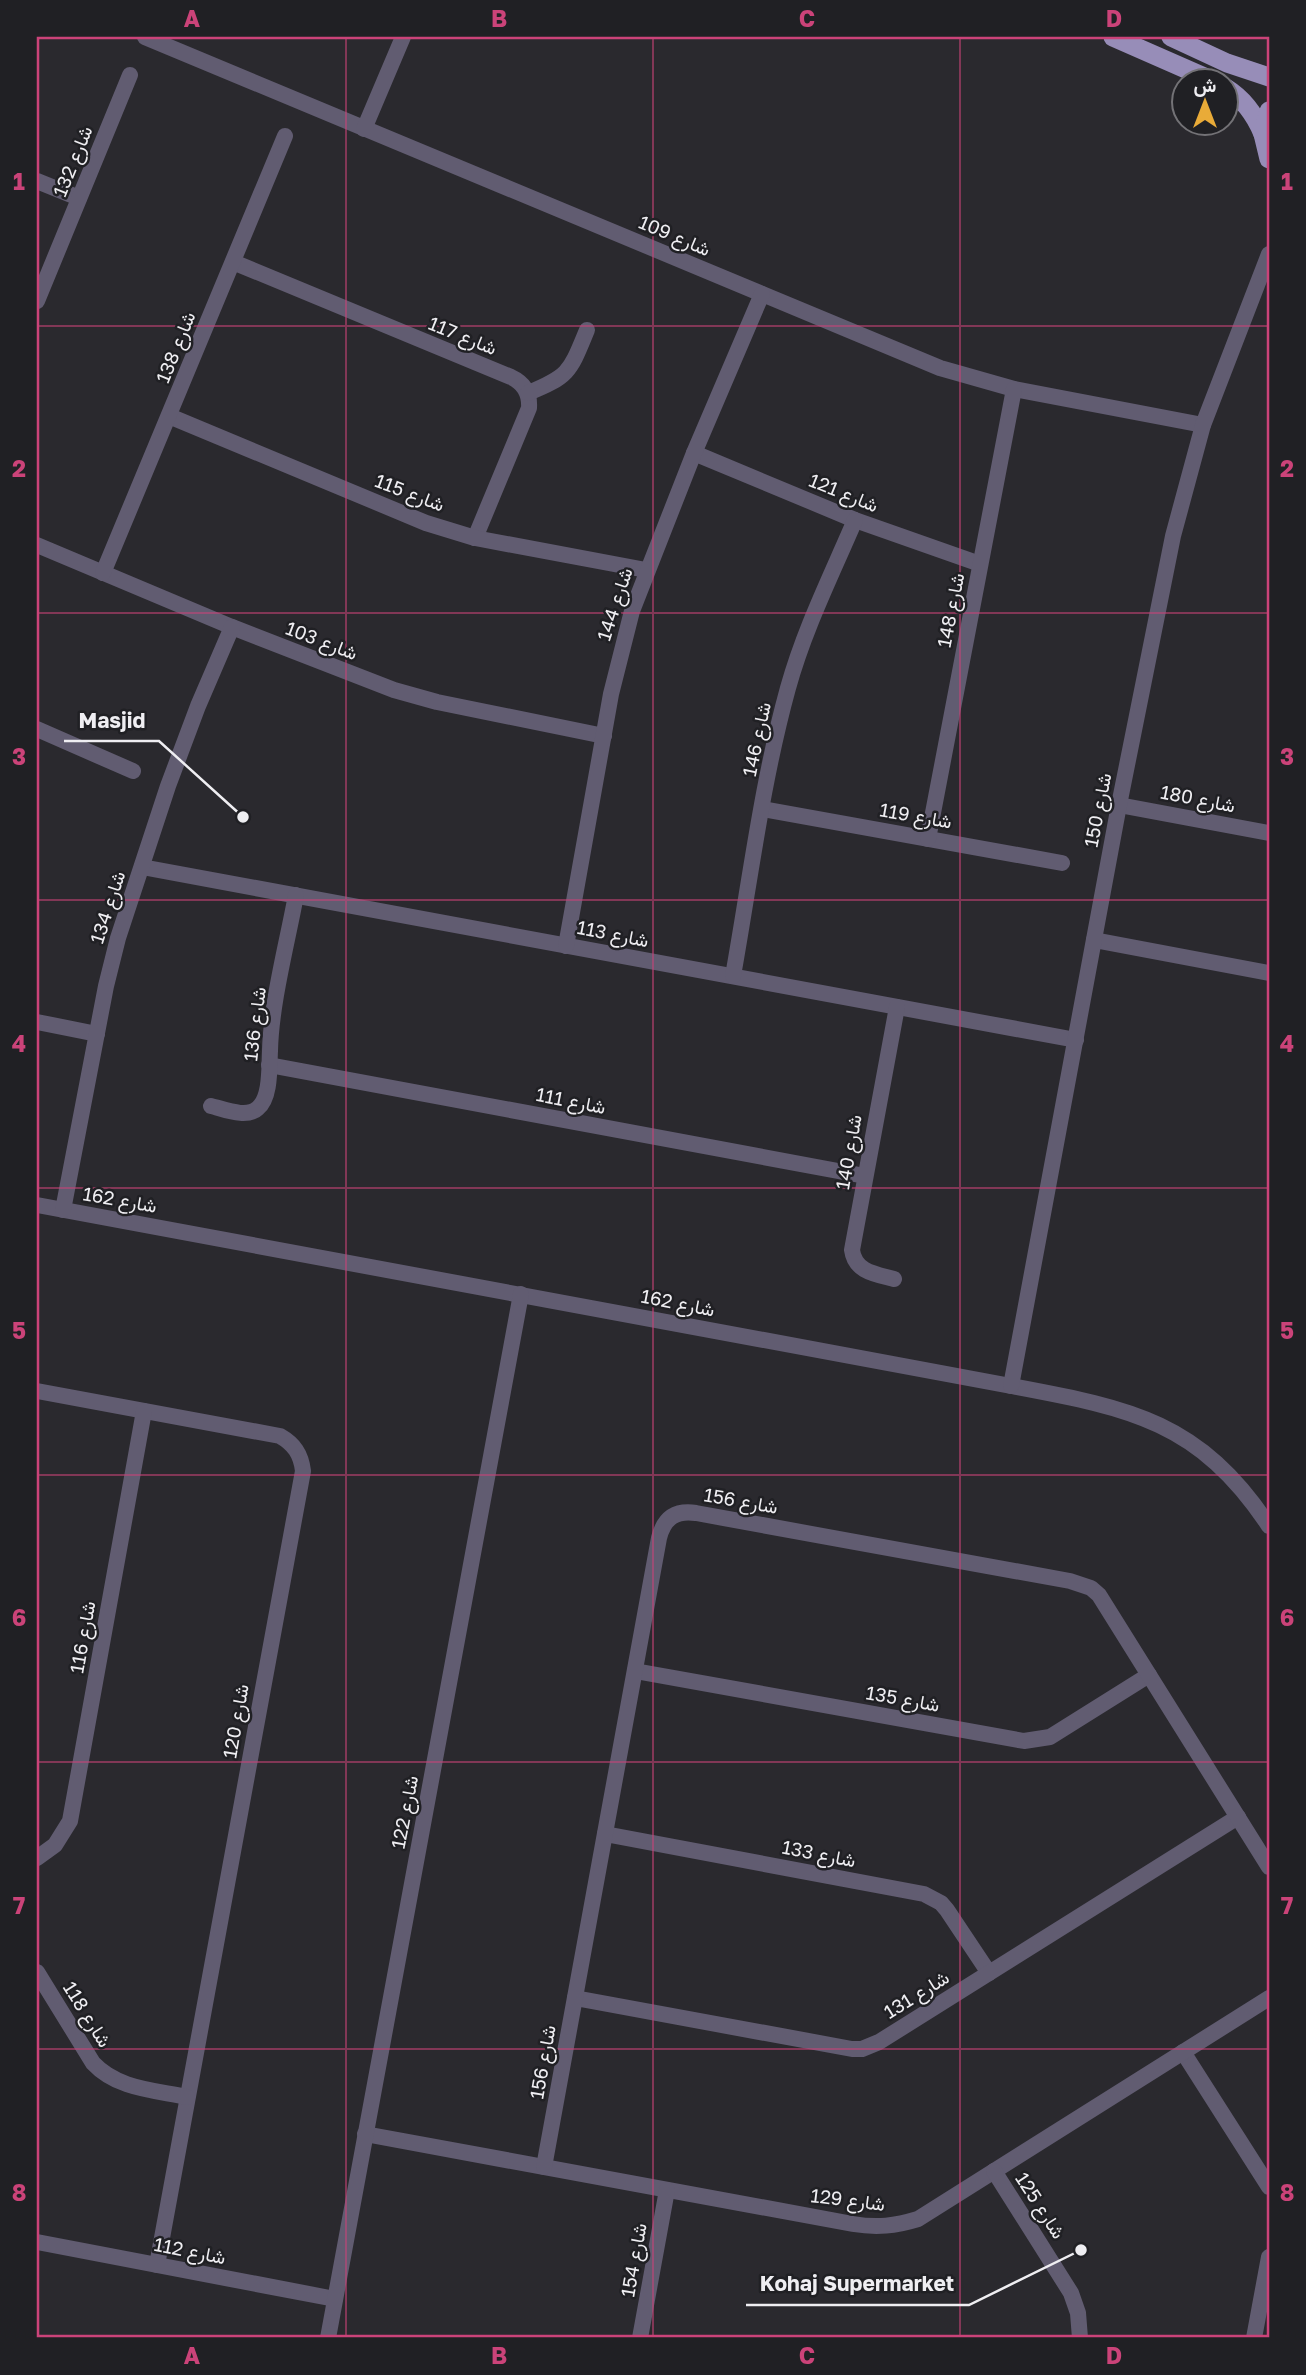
<svg xmlns="http://www.w3.org/2000/svg" width="1306" height="2375" font-family="'Golos Text',Vazirmatn,sans-serif">
<rect width="100%" height="100%" fill="#2a292e"/>
<g fill="none" stroke-linecap="round" stroke-linejoin="round">
<g stroke="#615c71" stroke-width="16">
<polyline points="145,37 940,368 1014,389 1203,425"/>
<polyline points="364,129 403,37"/>
<polyline points="37,181 79,198"/>
<path d="M233,262L511,377C524,383 530,393 529,408L475,538"/>
<polyline points="37,301 130,75"/>
<path d="M528,393C570,376 570,371 587,330"/>
<polyline points="169,416 426,523 475,538 646,570"/>
<polyline points="694,453 855,520 980,564"/>
<polyline points="37,545 232,627 394,690 437,702 604,736"/>
<polyline points="103,573 285,136"/>
<polyline points="37,729 133,771"/>
<polyline points="1119,805 1269,833"/>
<polyline points="763,809 1062,863"/>
<polyline points="928,839 1014,389"/>
<polyline points="142,867 1076,1040"/>
<polyline points="1094,940 1269,973"/>
<polyline points="566,946 611,694 632,611 694,453 762,294"/>
<path d="M733,976C750,881 762,782 788,688C804,630 831,576 855,520"/>
<polyline points="37,1022 97,1034"/>
<polyline points="269,1065 865,1176"/>
<path d="M211,1106C224,1109 247,1119 258,1108C271,1097 269,1067 270,1051C271,1003 287,944 296,895"/>
<path d="M37,1205L1011,1386C1128,1408 1199,1420 1269,1526"/>
<polyline points="63,1210 106,986 118,938 168,786 198,706 232,627"/>
<path d="M894,1279C875,1274 855,1272 852,1250L897,1007"/>
<polyline points="1011,1386 1119,805 1173,536 1203,425 1269,254"/>
<path d="M37,1391L280,1436C294,1444 301,1454 303,1471L157,2265"/>
<polyline points="635,1671 1024,1741 1050,1737 1149,1675"/>
<polyline points="605,1834 924,1894 941,1903 947,1910 989,1973"/>
<polyline points="37,1858 55,1845 70,1821 144,1411"/>
<path d="M37,1972L93,2063C117,2089 154,2090 187,2097"/>
<polyline points="575,1998 852,2049 862,2049 879,2042 1238,1817"/>
<polyline points="1183,2052 1269,2187"/>
<path d="M365,2134L853,2224C877,2228 895,2226 918,2219L1269,1998"/>
<path d="M544,2167L659,1538C664,1518 676,1510 696,1513L1070,1581L1091,1588L1099,1595L1269,1867"/>
<polyline points="994,2171 1071,2293 1078,2313 1080,2338"/>
<polyline points="37,2242 335,2299"/>
<polyline points="328,2338 521,1294"/>
<polyline points="640,2338 667,2190"/>
<polyline points="1254,2338 1269,2257"/>
</g>
<g stroke="#978db8" stroke-width="19">
<polyline points="1113,37 1211,80"/>
<polyline points="1171,37 1227,63 1269,77"/>
<path d="M1226,88C1244,99 1255,115 1263,134"/>
<polyline points="1269,111 1263,134 1269,159"/>
</g>
</g>
<path fill="none" stroke="#cb4379" stroke-width="2" stroke-opacity="0.55" d="M346,37V2338M653,37V2338M960,37V2338M37,326H1269M37,613H1269M37,900H1269M37,1188H1269M37,1475H1269M37,1762H1269M37,2049H1269"/>
<g text-anchor="middle" dominant-baseline="central" stroke-width="5" stroke-linejoin="round" paint-order="stroke">
<g font-size="19" fill="#efeef2" stroke="#202024">
<text transform="translate(72 161) rotate(-68)">شارع 132</text>
<text transform="translate(675 235) rotate(23)">شارع 109</text>
<text transform="translate(463 335) rotate(22)">شارع 117</text>
<text transform="translate(175 347) rotate(-68)">شارع 138</text>
<text transform="translate(410 492) rotate(21)">شارع 115</text>
<text transform="translate(844 492) rotate(22)">شارع 121</text>
<text transform="translate(614 604) rotate(-72)">شارع 144</text>
<text transform="translate(950 610) rotate(-79)">شارع 148</text>
<text transform="translate(322 640) rotate(21)">شارع 103</text>
<text transform="translate(756 739) rotate(-78)">شارع 146</text>
<text transform="translate(1198 798) rotate(11)">شارع 180</text>
<text transform="translate(1097 810) rotate(-79)">شارع 150</text>
<text transform="translate(916 815) rotate(10)">شارع 119</text>
<text transform="translate(107 907) rotate(-72)">شارع 134</text>
<text transform="translate(613 933) rotate(11)">شارع 113</text>
<text transform="translate(254 1024) rotate(-83)">شارع 136</text>
<text transform="translate(571 1100) rotate(11)">شارع 111</text>
<text transform="translate(848 1152) rotate(-80)">شارع 140</text>
<text transform="translate(120 1199) rotate(10)">شارع 162</text>
<text transform="translate(678 1302) rotate(11)">شارع 162</text>
<text transform="translate(741 1500) rotate(10)">شارع 156</text>
<text transform="translate(82 1637) rotate(-80)">شارع 116</text>
<text transform="translate(903 1698) rotate(10)">شارع 135</text>
<text transform="translate(235 1721) rotate(-80)">شارع 120</text>
<text transform="translate(404 1812) rotate(-79)">شارع 122</text>
<text transform="translate(819 1853) rotate(11)">شارع 133</text>
<text transform="translate(916 1994) rotate(-32)">شارع 131</text>
<text transform="translate(88 2014) rotate(58)">شارع 118</text>
<text transform="translate(542 2062) rotate(-80)">شارع 156</text>
<text transform="translate(848 2199) rotate(7)">شارع 129</text>
<text transform="translate(1041 2205) rotate(57)">شارع 125</text>
<text transform="translate(190 2250) rotate(11)">شارع 112</text>
<text transform="translate(633 2260) rotate(-80)">شارع 154</text>
</g>
</g>
<path fill="none" stroke="#efeef2" stroke-width="2.5" d="M243 817L159 741H64M1081 2250L969 2305H746"/>
<g fill="#efeef2" stroke="#202024" stroke-width="2.5">
<circle cx="243" cy="817" r="7"/>
<circle cx="1081" cy="2250" r="7"/>
</g>
<g font-size="21" text-anchor="middle" font-weight="bold" fill="#efeef2" stroke="#202024" stroke-width="5" stroke-linejoin="round" paint-order="stroke">
<text x="112" y="728">Masjid</text>
<text x="857" y="2291">Kohaj Supermarket</text>
</g>
<rect width="1306" height="2375" fill="none" stroke="#202024" stroke-width="77"/>
<g transform="translate(1205 102)"><circle r="33" fill="#202024" stroke="#737276" stroke-width="2"/>
<path d="M0-5L12 26L0 18L-12 26Z" fill="#e9ab38"/>
<text y="-10" font-size="19" font-weight="bold" text-anchor="middle" fill="#efeef2">ش</text>
</g>
<rect x="38" y="38" width="1230" height="2298" fill="none" stroke="#cb4379" stroke-width="2.5"/>
<g font-size="23" text-anchor="middle" font-weight="bold" fill="#cb4379">
<text x="192" y="27">A</text>
<text x="499" y="27">B</text>
<text x="807" y="27">C</text>
<text x="1114" y="27">D</text>
<text x="19" y="190">1</text>
<text x="1287" y="190">1</text>
<text x="19" y="477">2</text>
<text x="1287" y="477">2</text>
<text x="19" y="765">3</text>
<text x="1287" y="765">3</text>
<text x="19" y="1052">4</text>
<text x="1287" y="1052">4</text>
<text x="19" y="1339">5</text>
<text x="1287" y="1339">5</text>
<text x="19" y="1626">6</text>
<text x="1287" y="1626">6</text>
<text x="19" y="1914">7</text>
<text x="1287" y="1914">7</text>
<text x="19" y="2201">8</text>
<text x="1287" y="2201">8</text>
<text x="192" y="2364">A</text>
<text x="499" y="2364">B</text>
<text x="807" y="2364">C</text>
<text x="1114" y="2364">D</text>
</g>
</svg>
